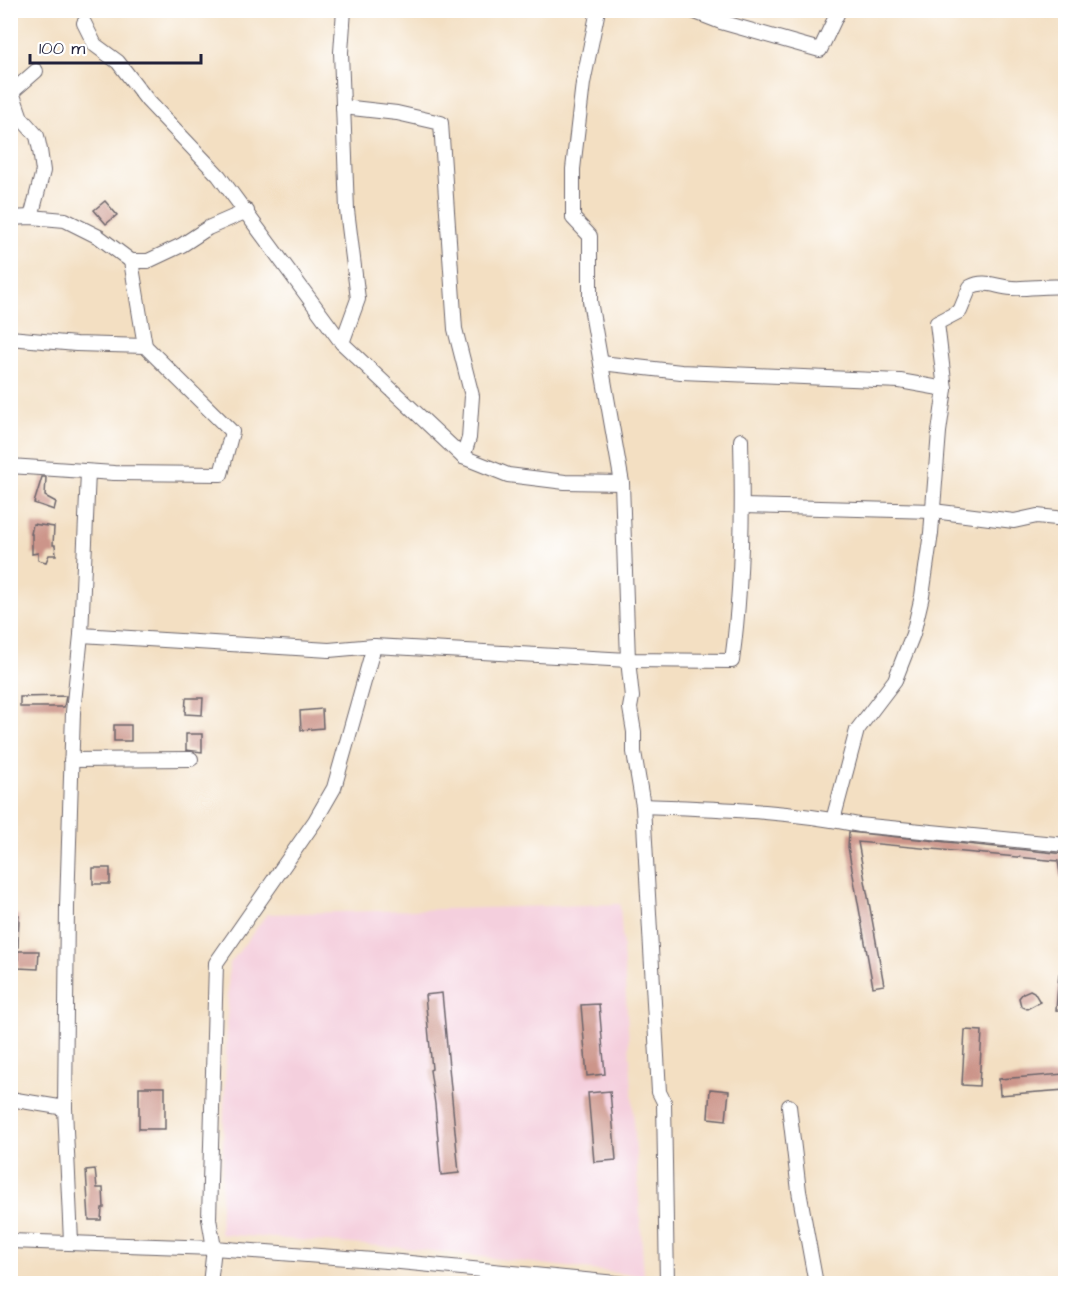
<svg xmlns="http://www.w3.org/2000/svg" width="1076" height="1294" font-family="'Architects Daughter',sans-serif">
<rect width="100%" height="100%" fill="#fff"/>
<filter id="ink" filterUnits="userSpaceOnUse"><feTurbulence type="fractalNoise" baseFrequency=".0167" numOctaves="2"/><feDisplacementMap in="SourceGraphic" scale="12" xChannelSelector="R" yChannelSelector="G"/><feConvolveMatrix kernelMatrix="1 2 1 2 8 2 1 2 1" color-interpolation-filters="sRGB"/></filter>
<filter id="wash" filterUnits="userSpaceOnUse"><feTurbulence type="fractalNoise" baseFrequency=".008" numOctaves="4" result="noise"/><feDisplacementMap in="SourceGraphic" scale="24" xChannelSelector="R" yChannelSelector="G"/><feGaussianBlur stdDeviation="1.35" result="paint"/><feColorMatrix in="noise" values="0 0 0 0 0 0 0 0 0 0 0 0 0 0 0 0 0 1.4 0 .05"/><feComposite in="paint" operator="in"/></filter>
<g filter="url(#wash)">
<rect width="100%" height="100%" fill="#f3dfc2"/>
<polygon fill="#f4cfdd" points="620,904 644,1276 406,1248 220,1234 229,965 267,914"/>
<g id="blocks">
<g fill="#cc958a">
<polygon points="105,201 117,215 106,224 94,210"/>
<polygon points="42,477 46,477 45,496 56,502 54,510 34,503"/>
<polygon points="33,524 54,527 53,545 55,545 56,555 49,555 46,562 38,560 38,553 32,554 32,534 31,534"/>
<polygon points="66,696 64,707 20,707 20,697"/>
<polygon points="186,698 203,698 202,715 185,714"/>
<polygon points="322,709 323,728 301,730 300,711"/>
<rect x="114" y="725" width="17" height="16"/>
<polygon points="186,734 202,734 202,752 186,750"/>
<polygon points="849,832 1065,854 1065,878 1061,879 1058,861 858,842 884,985 873,987 848,847"/>
<rect x="93" y="868" width="17" height="16"/>
<polygon points="10,915 19,915 18,947 10,947"/>
<polygon points="18,951 39,951 38,969 18,968"/>
<polygon points="1059,974 1065,974 1065,1011 1056,1010"/>
<polygon points="1030,990 1034,992 1040,1002 1027,1009 1021,1006 1019,998 1023,993"/>
<polygon points="442,993 459,1173 441,1175 435,1104 430,1070 432,1069 425,995"/>
<polygon points="599,1004 605,1074 587,1076 581,1005"/>
<polygon points="965,1030 982,1031 979,1086 962,1085"/>
<polygon points="1064,1074 1065,1090 1000,1095 999,1079"/>
<rect x="139" y="1087" width="26" height="42"/>
<polygon points="710,1089 729,1091 726,1120 708,1118"/>
<polygon points="610,1091 616,1160 594,1162 588,1093"/>
<polygon points="95,1169 97,1188 103,1188 104,1208 102,1208 101,1220 89,1220 86,1170"/>
</g>
</g>
</g>
<g filter="url(#ink)">
<use href="#blocks" fill-opacity="0" stroke="#6b646a" stroke-width="1.5"/>
<g fill="none" stroke-linecap="round" stroke-linejoin="round">
<defs>
<g id="street">
<polyline points="598,10 583,83 573,169 573,218 590,236 590,301 622,483 628,660 632,697 630,708 634,732 634,752 643,806 659,1092 664,1102 667,1284"/>
<polyline points="690,10 721,22 820,50 839,10"/>
<polyline points="84,23 95,45 118,62 148,101 219,176 342,343 463,457 508,475 565,482 622,483"/>
<polyline points="343,107 397,113 441,123 455,329 472,396 469,438 463,457"/>
<polyline points="31,217 43,171 40,150 37,136 21,118 12,92 36,71"/>
<polyline points="10,218 31,217 65,220 99,237 131,261 148,261 182,245 208,228 247,211"/>
<polyline points="131,261 145,346"/>
<polyline points="10,338 76,344 145,346 232,432 221,474 114,473 10,466"/>
<polyline points="342,343 358,299 347,210 341,52 344,10"/>
<polyline points="601,363 681,372 900,381 945,389 939,432 931,533 922,596 913,634 895,680 857,730 833,820"/>
<path d="M945,389L937,323L960,311L970,287C985,279 996,287 1012,288C1030,289 1047,285 1066,287"/>
<polyline points="743,506 933,511 1014,521 1037,516 1066,519"/>
<path d="M81,635L329,650L374,646L628,660L732,661C742,588 743,514 741,440"/>
<polyline points="71,760 191,759"/>
<path d="M643,806C716,809 788,810 859,825L1066,845"/>
<polyline points="10,1099 65,1108"/>
<polyline points="789,1106 799,1191 816,1284"/>
<polyline points="10,1241 214,1248 400,1262 626,1284"/>
<polyline points="71,1242 65,1108 67,907 73,712 81,635 88,472"/>
<polyline points="210,1284 214,1248 209,1219 216,963 315,821 334,788 374,646"/>
</g>
</defs>
<use href="#street" stroke="#6b646a" stroke-width="16"/>
<use href="#street" stroke="#fff" stroke-width="14"/>
</g>
</g>
<rect width="1076" height="1294" fill="none" stroke="#fff" stroke-width="36"/>
<path d="M30 54v9h171v-9" fill="none" stroke="#22223b" stroke-width="3"/>
<text x="39" y="54" font-size="18" fill="#22223b" stroke="#ffffff" stroke-width="4.5" paint-order="stroke">100 m</text>
</svg>
